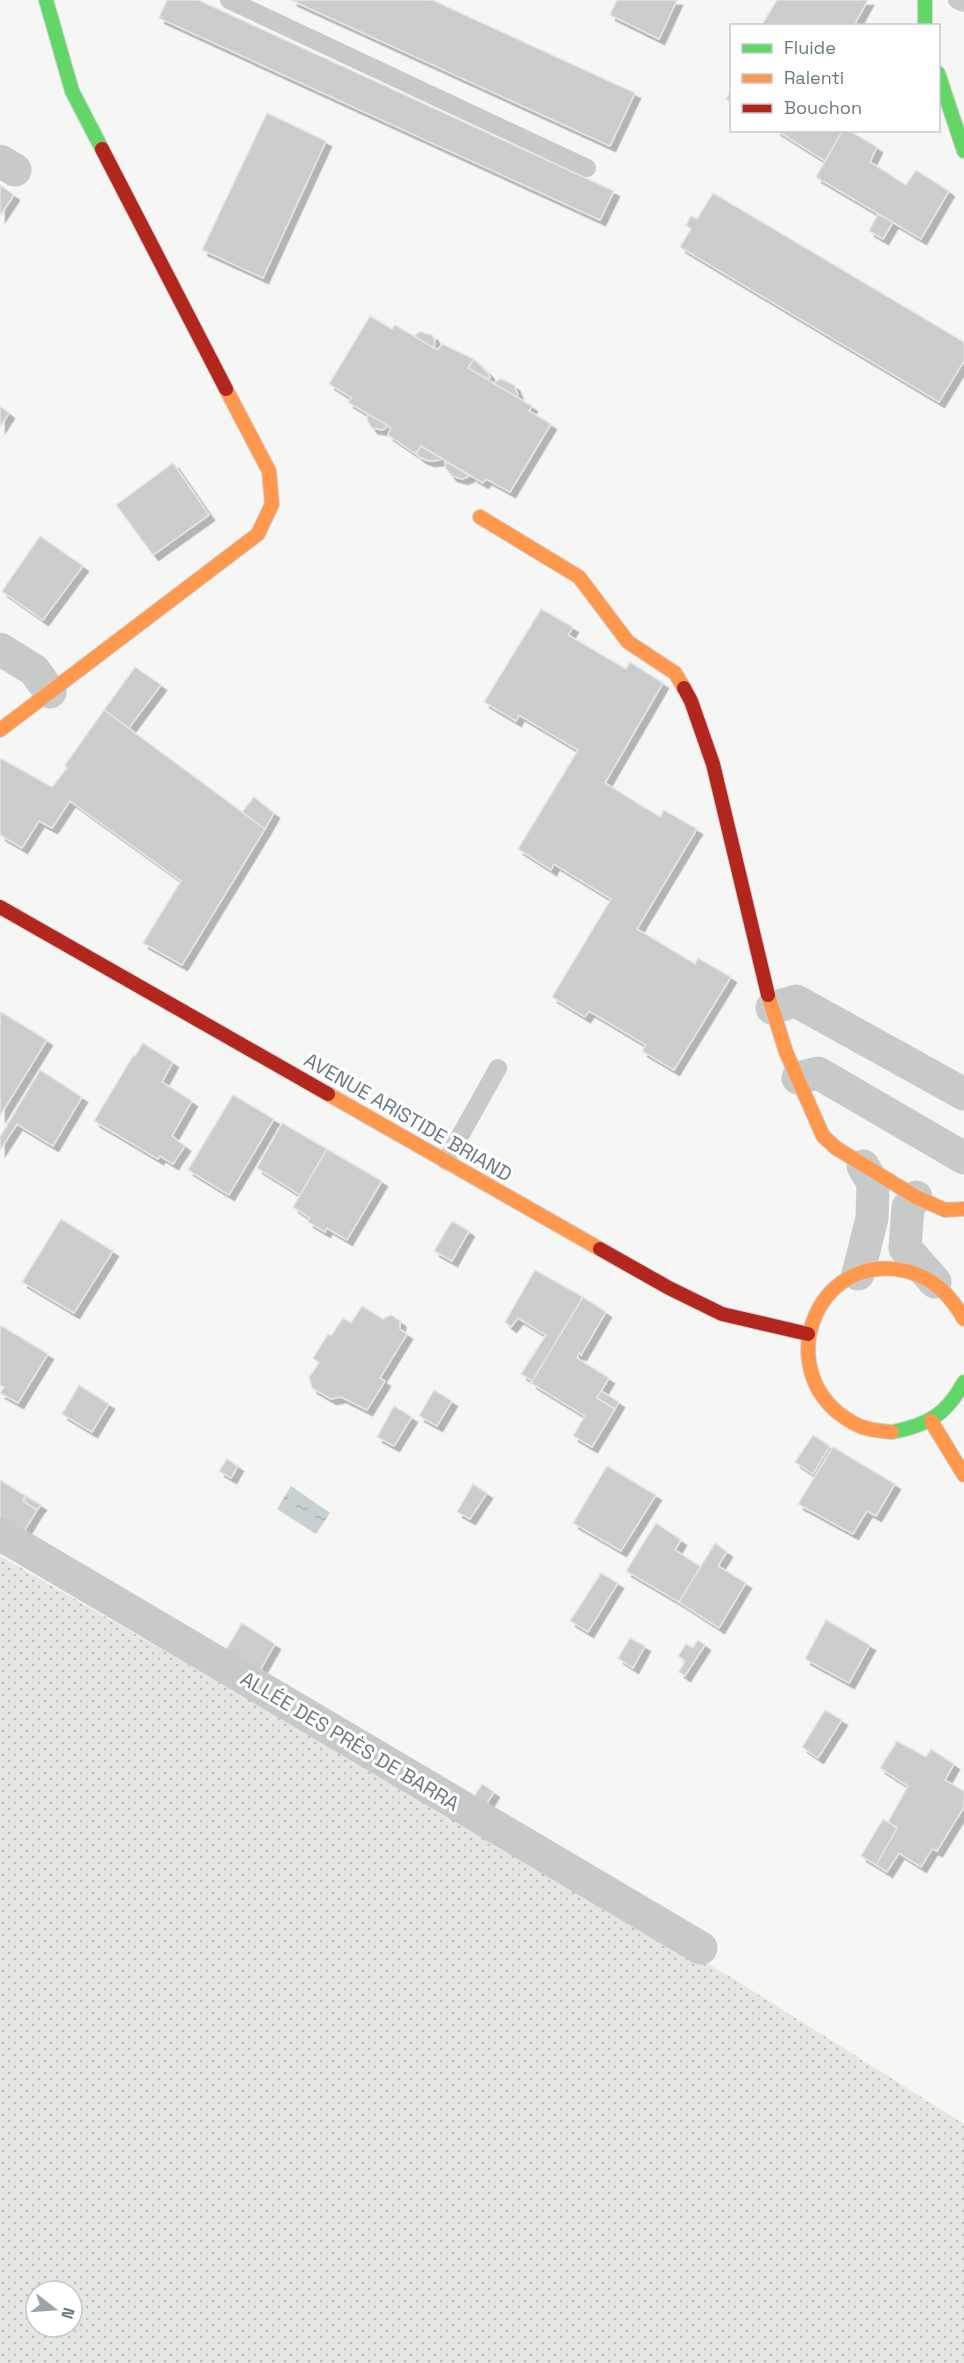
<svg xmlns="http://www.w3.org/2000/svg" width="964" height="2363" font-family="'Space Grotesk',sans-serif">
<defs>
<pattern id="grass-dots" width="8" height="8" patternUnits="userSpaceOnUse" patternTransform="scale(1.5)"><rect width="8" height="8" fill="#e5e7e3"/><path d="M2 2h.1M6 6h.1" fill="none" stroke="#bec0bd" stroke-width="1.8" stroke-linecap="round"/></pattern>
<pattern id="water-ripples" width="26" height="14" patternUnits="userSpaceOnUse" patternTransform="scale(1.5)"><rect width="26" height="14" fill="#c8d0d3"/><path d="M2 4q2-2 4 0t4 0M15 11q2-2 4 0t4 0" fill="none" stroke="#a6aeb1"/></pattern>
<filter id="shadow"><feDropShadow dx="5.5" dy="5.5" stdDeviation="0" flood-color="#0004"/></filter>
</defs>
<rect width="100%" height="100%" fill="#f6f6f5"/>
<path fill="url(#grass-dots)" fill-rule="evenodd" d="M0,1556L729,1976L964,2124V2363H0ZM36,2291H72V2327H36Z"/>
<polygon fill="url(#water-ripples)" points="291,1486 330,1513 316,1534 277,1509"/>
<g fill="#cbcccd" stroke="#e5e5e4" stroke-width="1.5" filter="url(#shadow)">
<polygon points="167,0 198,0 614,191 600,220 159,18"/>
<polygon points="291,0 432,0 635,93 610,146"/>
<polygon points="617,0 677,0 659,39 610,15"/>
<polygon points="777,0 868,0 855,24 856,26 761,26"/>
<polygon points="732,90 732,103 726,99"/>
<polygon points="267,113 326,141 263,278 202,250"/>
<polygon points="776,130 840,130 842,132 825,161"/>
<polygon points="843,130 848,130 877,147 870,162 906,185 916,170 949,191 921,239 816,177"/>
<polygon points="0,185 14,195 0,216"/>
<polygon points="713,193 964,342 964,361 939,402 680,247 691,229 686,225 691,216 697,219"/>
<polygon points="878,214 893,222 883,239 869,231"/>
<polygon points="370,316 392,329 395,325 438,350 442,344 474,359 468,368 532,406 529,411 551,424 510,492 486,479 483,483 421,446 416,454 388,435 391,428 348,402 352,398 329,384"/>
<polygon points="420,332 432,335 435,340 434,348 414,336"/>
<polygon points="474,359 488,373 490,378 488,379 468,368"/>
<polygon points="501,379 514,385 518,395 517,397 493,383"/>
<polygon points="0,406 9,413 0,427"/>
<polygon points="368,414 387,425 386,428 382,430 372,428 367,420"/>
<polygon points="421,446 441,458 440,460 429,461 421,458 416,454"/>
<polygon points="445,461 469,475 468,477 462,479 452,476 446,469"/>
<polygon points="173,463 209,515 153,555 116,505"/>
<polygon points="40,536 83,566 43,620 2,591"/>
<polygon points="541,609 573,627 568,635 626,669 630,662 663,683 605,783 660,817 664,810 697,829 637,929 695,964 698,958 731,977 674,1070 642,1051 646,1045 589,1011 585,1017 552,997 611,899 554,864 551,870 518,849 578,750 519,715 516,721 484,702"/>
<polygon points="135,667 161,685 129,728 104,710"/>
<polygon points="104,710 265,829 182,965 143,943 181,881 70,801 52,828 39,821 22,848 0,835 0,758 52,787 67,768 65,765"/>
<polygon points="254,797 274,813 265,829 242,812"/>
<polygon points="1,1012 47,1040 0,1116 0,1013"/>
<polygon points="143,1043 173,1062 162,1082 192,1101 172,1136 185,1146 173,1164 160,1156 158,1159 94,1121 133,1056 135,1056"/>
<polygon points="40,1070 82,1097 53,1146 17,1124 0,1150 0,1137"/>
<polygon points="233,1095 274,1119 229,1195 188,1170"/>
<polygon points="282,1123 327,1149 300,1195 257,1168"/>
<polygon points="327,1149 382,1181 347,1240 327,1228 325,1232 308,1222 310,1218 293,1207"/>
<polygon points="61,1219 113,1251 74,1313 22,1282"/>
<polygon points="452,1221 469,1231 452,1261 434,1251"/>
<polygon points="535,1270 583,1297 533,1381 521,1374 546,1335 518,1318 511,1327 505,1322"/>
<polygon points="583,1297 606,1312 581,1355 579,1353 577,1358 609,1378 597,1398 615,1409 592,1447 573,1436 585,1416 531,1383"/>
<polygon points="362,1306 383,1319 391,1315 400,1321 400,1329 407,1334 380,1378 385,1381 367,1410 341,1397 331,1399 312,1388 309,1377 319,1363 313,1358 328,1334 331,1336 343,1318 351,1323"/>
<polygon points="0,1325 48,1354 18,1403 0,1393 4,1387 0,1385"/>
<polygon points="79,1385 109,1404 92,1432 62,1414"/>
<polygon points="434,1390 452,1401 437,1426 419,1416"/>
<polygon points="601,1391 619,1402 615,1409 597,1398"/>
<polygon points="394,1406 412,1417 394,1446 377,1437"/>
<polygon points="813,1435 830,1446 813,1474 795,1462"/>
<polygon points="833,1447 895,1484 876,1516 867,1511 853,1534 798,1504"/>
<polygon points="227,1459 238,1466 231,1478 219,1471"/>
<polygon points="607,1466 656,1495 621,1551 573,1523"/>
<polygon points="0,1480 26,1496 23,1501 37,1510 23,1533 0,1519"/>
<polygon points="473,1484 487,1493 470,1519 457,1512"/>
<polygon points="26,1496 41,1505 37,1510 23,1501"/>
<polygon points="656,1523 681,1540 675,1550 701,1567 679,1602 626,1571"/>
<polygon points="715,1543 727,1552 718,1566 746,1583 719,1628 679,1602"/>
<polygon points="601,1573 618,1583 588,1632 570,1621"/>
<polygon points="826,1620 870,1645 849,1683 805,1659"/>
<polygon points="242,1623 275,1644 259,1672 225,1651"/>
<polygon points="630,1638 645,1646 633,1668 618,1658"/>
<polygon points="698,1640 705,1645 685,1676 679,1672 685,1661 678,1656 686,1644 693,1648"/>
<polygon points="825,1710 842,1720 818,1758 802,1747"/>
<polygon points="897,1741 926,1757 931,1749 954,1764 945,1780 964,1791 964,1807 937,1851 932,1849 921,1867 899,1853 887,1872 876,1865 897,1828 888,1822 908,1786 880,1768"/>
<polygon points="482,1784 494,1792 484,1808 472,1800"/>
<polygon points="883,1819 897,1828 876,1865 861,1856"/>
</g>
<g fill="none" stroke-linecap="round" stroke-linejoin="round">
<defs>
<g id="fast">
<polyline points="46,0 72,91 102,149"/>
<polyline points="925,0 925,26"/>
<polyline points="938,73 964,151"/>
<path d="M892,1432C928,1425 946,1415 964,1382"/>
</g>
<g id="slow">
<polyline points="480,517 579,577 628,642 675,673 684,688"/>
<polyline points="0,730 258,534 272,504 269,471 226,389"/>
<polyline points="768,995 786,1052 823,1136 836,1148 916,1197 945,1210 964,1209"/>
<polyline points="328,1094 600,1249"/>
<polyline points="931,1421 964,1475"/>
<path d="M892,1432C885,1431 877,1431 869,1429C858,1427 846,1419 837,1412C774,1357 822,1251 906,1271C934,1278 950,1295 964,1319"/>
</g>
<g id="jam">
<polyline points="102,149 226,389"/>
<polyline points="684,688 691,701 713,764 768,995"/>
<polyline points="0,907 328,1094"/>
<polyline points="600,1249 669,1288 722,1314 808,1334"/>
</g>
</defs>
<use href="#fast" stroke="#d2d2d2" stroke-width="16"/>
<use href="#slow" stroke="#d2d2d2" stroke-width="16"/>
<use href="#jam" stroke="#d2d2d2" stroke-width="16"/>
<g stroke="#c8caca" stroke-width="18">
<polyline points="229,0 587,168"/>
<polyline points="957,0 964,3"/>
<polyline points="446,1161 498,1068"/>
</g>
<g stroke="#c8caca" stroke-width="33">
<polyline points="0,161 15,170"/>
<polyline points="0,649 34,670 50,692"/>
<polyline points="772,1008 796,1001 964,1094"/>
<polyline points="798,1078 818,1073 964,1158"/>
<polyline points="916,1197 908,1207 905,1248 935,1282"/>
<polyline points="858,1274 872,1218 873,1183 863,1166"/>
<polyline points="0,1534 701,1948"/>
</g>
<use href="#fast" stroke="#63d668" stroke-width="14"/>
<use href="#slow" stroke="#ff974d" stroke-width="14"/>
<use href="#jam" stroke="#b3261e" stroke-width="14"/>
</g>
<g text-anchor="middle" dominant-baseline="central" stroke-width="6" stroke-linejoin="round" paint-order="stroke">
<g font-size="20" fill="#697881" stroke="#fff">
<text transform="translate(408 1117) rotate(30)">AVENUE ARISTIDE BRIAND</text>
<text transform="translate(350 1741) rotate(31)">ALLÉE DES PRÈS DE BARRA</text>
</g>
</g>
<rect x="730" y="24" width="210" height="108" fill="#ffffff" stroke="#c3c9cd" stroke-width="1.5"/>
<rect x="742" y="44" width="30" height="9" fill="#63d668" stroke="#c3c9cd" stroke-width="1.5"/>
<text x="784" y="54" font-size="18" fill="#697881">Fluide</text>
<rect x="742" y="74" width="30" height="9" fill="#ff974d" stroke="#c3c9cd" stroke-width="1.5"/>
<text x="784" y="84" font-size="18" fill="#697881">Ralenti</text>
<rect x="742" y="104" width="30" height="9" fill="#b3261e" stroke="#c3c9cd" stroke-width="1.5"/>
<text x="784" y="114" font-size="18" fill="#697881">Bouchon</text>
<g transform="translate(54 2309) rotate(107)"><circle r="28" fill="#ffffff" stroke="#c3c9cd" stroke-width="1.5"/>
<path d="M0-4.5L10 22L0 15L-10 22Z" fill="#9aa4aa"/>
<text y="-9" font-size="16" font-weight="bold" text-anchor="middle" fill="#697881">N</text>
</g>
</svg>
